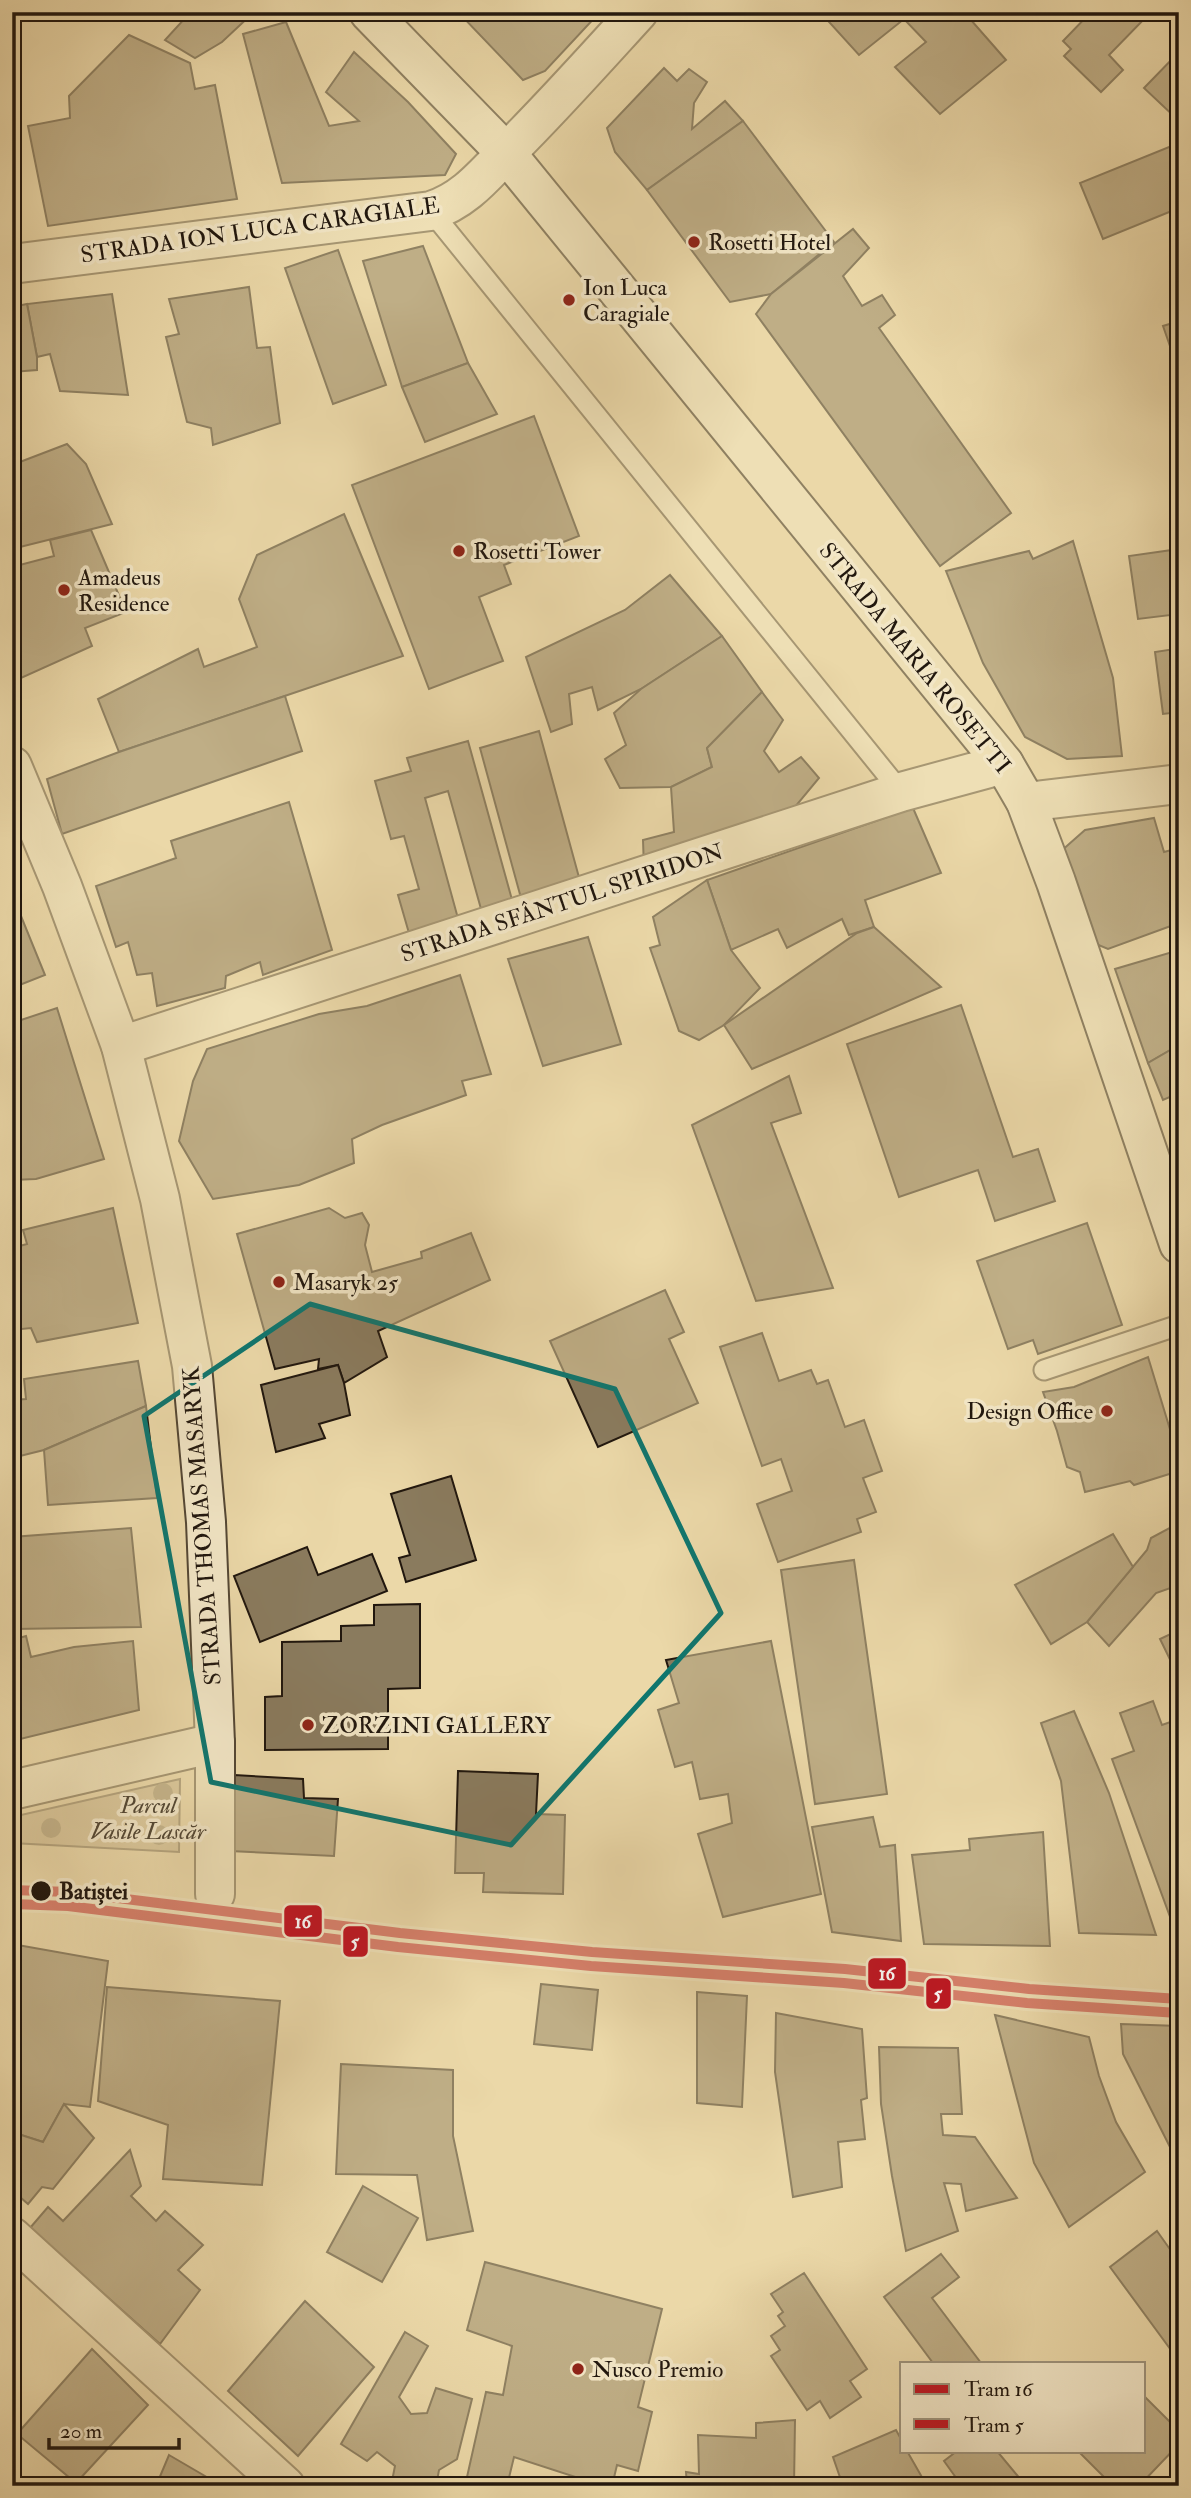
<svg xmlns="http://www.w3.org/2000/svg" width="1191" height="2498" font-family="'IM FELL Double Pica',serif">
<rect width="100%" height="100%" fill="#ebd8a8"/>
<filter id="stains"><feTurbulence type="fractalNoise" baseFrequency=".00286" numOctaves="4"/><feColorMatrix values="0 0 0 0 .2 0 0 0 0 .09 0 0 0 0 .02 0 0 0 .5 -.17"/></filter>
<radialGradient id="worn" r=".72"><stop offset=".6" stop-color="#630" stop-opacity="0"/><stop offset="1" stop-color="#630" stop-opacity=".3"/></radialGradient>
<polygon fill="#c9b78e" stroke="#75674e" stroke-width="2" points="180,1779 179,1852 12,1843 12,1817"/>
<g fill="#8a7b5e" stroke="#21170e" stroke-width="2">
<polygon points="186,12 254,12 222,42 195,58 165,40 188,15"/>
<polygon points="458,12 600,12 545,71 523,80"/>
<polygon points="820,12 964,12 1006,60 940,114 895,67 926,42 904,19 859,55"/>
<polygon points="1091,12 1151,12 1109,55 1123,70 1101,92 1064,56 1071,49 1063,41"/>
<polygon points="286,22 329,126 359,121 326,92 354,52 408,102 456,154 445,175 282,183 243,34"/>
<polygon points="129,35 190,63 195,89 215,85 237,199 48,226 28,126 70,118 69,96"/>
<polygon points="1179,52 1179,121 1144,88"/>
<polygon points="664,68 677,81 689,69 707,82 694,103 692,129 725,101 743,121 647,190 615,152 607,128"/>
<polygon points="743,121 834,242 771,294 730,302 647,190"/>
<polygon points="1179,143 1179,208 1103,239 1080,183"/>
<polygon points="853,229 869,248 843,276 862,306 882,295 895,315 879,328 1011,513 940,566 756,314 771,294"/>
<polygon points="423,246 468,363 402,387 363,261"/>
<polygon points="338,250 386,385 333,404 285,268"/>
<polygon points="249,287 257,348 270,347 280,423 213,445 211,428 187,422 166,337 179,334 169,299"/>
<polygon points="112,294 128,395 60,391 50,354 37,357 27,304"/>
<polygon points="27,304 37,357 37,370 12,372 12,307"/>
<polygon points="1179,321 1179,372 1163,326"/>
<polygon points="468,363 497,414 425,442 402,387"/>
<polygon points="534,416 579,536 504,565 511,584 479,597 503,661 429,689 352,485"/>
<polygon points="67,444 86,464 112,524 12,549 12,465"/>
<polygon points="344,514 403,656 119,752 98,699 198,649 204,667 257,647 239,599 257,555"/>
<polygon points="91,530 126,612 85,628 92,646 21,678 12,677 12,567 54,556 50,540"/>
<polygon points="1073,541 1113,678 1122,756 1067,759 1025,737 983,663 946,571 1029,551 1033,559"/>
<polygon points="1179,549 1179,712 1163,714 1155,652 1175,649 1170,615 1138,619 1129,556"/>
<polygon points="670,575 722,636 641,689 598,710 592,687 569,694 572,724 551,732 526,657 625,610"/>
<polygon points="722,636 762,692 707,748 712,767 671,787 620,788 605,759 626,745 614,713 641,689"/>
<polygon points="762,692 783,720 764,751 779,772 801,757 819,778 795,807 644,869 643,840 674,832 671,787 712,767 707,748"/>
<polygon points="285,696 302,751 62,834 47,779 119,752"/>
<polygon points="539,731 580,881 521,898 480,748"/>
<polygon points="468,741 514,907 483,916 448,791 425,798 462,933 413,947 398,895 419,889 404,836 391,839 375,781 411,771 407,758"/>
<polygon points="289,802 332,950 263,975 260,962 226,976 225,988 157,1006 152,973 137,975 128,942 116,947 96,886 176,858 171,841"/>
<polygon points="913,808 941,873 865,900 874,927 849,935 842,919 787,948 778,929 731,950 707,880"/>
<polygon points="1154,818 1164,852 1179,848 1179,923 1108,949 1096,944 1060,852 1085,830"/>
<polygon points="707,880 731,950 760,988 724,1025 699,1040 679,1031 650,948 660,945 653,917"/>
<polygon points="12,894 45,975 12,988"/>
<polygon points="874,927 941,987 752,1069 724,1025 857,933"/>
<polygon points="588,937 621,1044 543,1066 508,959"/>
<polygon points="1179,950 1179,1045 1148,1063 1115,969"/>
<polygon points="460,975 491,1074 462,1081 466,1095 382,1125 352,1139 354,1163 299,1185 213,1199 179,1141 193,1081 207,1049 319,1014 367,1006"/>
<polygon points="961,1005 1013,1157 1038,1149 1055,1201 995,1221 978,1170 899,1197 847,1044"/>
<polygon points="57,1008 104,1159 36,1179 12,1180 12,1023"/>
<polygon points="1179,1045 1179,1093 1163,1100 1148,1063"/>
<polygon points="789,1076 801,1113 771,1123 833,1288 756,1301 692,1125"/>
<polygon points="113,1208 138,1323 37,1342 31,1328 12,1330 12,1248 27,1244 23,1230"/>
<polygon points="329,1208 345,1218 362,1213 369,1225 365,1245 372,1272 422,1258 421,1252 471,1233 490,1280 378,1331 387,1357 344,1383 338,1365 318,1369 319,1359 275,1369 237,1234"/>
<polygon points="1087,1223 1122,1325 1038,1354 1033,1340 1008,1349 977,1261"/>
<polygon points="665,1290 684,1332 669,1339 698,1403 598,1447 550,1341"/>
<polygon points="762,1333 779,1381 811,1370 817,1384 828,1380 845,1427 864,1420 882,1471 863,1478 876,1512 857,1519 861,1532 778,1562 757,1504 792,1491 781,1459 762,1466 720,1347"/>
<polygon points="1148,1357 1179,1459 1179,1471 1134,1485 1130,1481 1085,1492 1080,1472 1067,1467 1057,1431 1043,1392 1074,1387"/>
<polygon points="138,1361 146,1406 44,1450 12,1458 12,1400 26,1399 24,1379"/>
<polygon points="338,1365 344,1383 350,1415 319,1424 325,1438 276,1452 261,1385"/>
<polygon points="146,1406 157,1498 48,1505 44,1450"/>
<polygon points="451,1476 476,1560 406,1582 399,1558 410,1555 391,1494"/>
<polygon points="1179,1523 1179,1585 1156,1593 1109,1646 1087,1622 1147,1550 1151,1538"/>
<polygon points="131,1528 141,1627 14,1629 12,1537"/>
<polygon points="1113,1534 1133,1567 1087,1622 1051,1644 1015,1585"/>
<polygon points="307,1547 318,1575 372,1554 387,1591 260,1642 234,1576"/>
<polygon points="854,1560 887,1794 815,1804 781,1570"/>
<polygon points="420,1604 420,1688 388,1689 388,1749 265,1750 265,1697 282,1696 282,1642 341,1641 341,1626 374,1625 374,1605"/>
<polygon points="1179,1630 1179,1678 1160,1639"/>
<polygon points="26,1636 31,1657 74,1647 133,1641 139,1710 12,1741 12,1640"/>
<polygon points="771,1641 821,1894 723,1917 698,1834 732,1823 728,1794 700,1799 692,1762 675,1767 658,1710 679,1703 666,1660"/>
<polygon points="1153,1701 1162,1725 1179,1719 1179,1932 1176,1933 1112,1759 1134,1751 1120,1713"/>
<polygon points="1074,1711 1109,1793 1156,1935 1079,1933 1061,1781 1041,1723"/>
<polygon points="458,1771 538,1774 536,1814 565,1815 563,1894 483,1892 484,1873 455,1873"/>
<polygon points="234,1775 303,1779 304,1798 338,1799 334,1856 230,1851"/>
<polygon points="873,1817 880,1847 895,1845 901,1941 832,1932 812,1827"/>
<polygon points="1043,1832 1050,1946 924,1944 912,1855 970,1850 969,1839"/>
<polygon points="12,1944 108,1961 90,2107 64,2104 43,2142 12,2132"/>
<polygon points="541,1984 598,1990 592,2050 534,2044"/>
<polygon points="107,1987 280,2001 262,2185 163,2179 168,2125 98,2101"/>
<polygon points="697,1992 747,1996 742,2107 697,2103"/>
<polygon points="776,2013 862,2029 867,2098 861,2100 865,2139 838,2142 842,2187 793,2197 775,2072"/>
<polygon points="995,2015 1089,2037 1099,2076 1116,2122 1145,2172 1069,2227 1034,2163"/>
<polygon points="1121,2024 1179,2026 1179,2153 1173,2153 1123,2054"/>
<polygon points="879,2047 958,2048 962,2114 941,2114 943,2135 975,2137 1017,2198 966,2211 961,2184 944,2183 958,2231 906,2251 892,2176 881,2104"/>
<polygon points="341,2064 453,2070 453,2136 473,2231 427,2240 417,2175 336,2174"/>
<polygon points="64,2104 94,2138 53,2189 42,2187 28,2204 12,2190 12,2132 43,2142"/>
<polygon points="130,2150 141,2186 131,2196 156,2221 165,2211 203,2245 178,2270 200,2290 160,2344 30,2228 48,2207 63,2221"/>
<polygon points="363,2186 418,2218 382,2282 327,2252"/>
<polygon points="1157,2231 1179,2262 1179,2361 1110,2267"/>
<polygon points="941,2254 959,2277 932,2298 981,2363 933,2363 884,2297"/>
<polygon points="485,2262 662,2309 638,2407 652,2412 638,2471 617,2465 612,2486 603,2486 514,2457 507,2486 465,2486 486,2392 503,2395 512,2346 467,2330"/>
<polygon points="804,2273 867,2369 850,2381 861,2397 830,2418 820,2401 807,2410 771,2356 780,2350 771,2336 785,2326 778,2316 783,2312 771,2294"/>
<polygon points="305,2301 374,2367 298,2456 228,2391"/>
<polygon points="405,2332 428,2346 399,2397 411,2414 427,2413 436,2388 472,2399 457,2459 439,2470 436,2486 391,2486 395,2466 377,2452 367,2461 341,2444"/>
<polygon points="92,2349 148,2405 76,2483 17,2434"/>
<polygon points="1144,2396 1179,2431 1179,2444 1139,2486 1113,2486 1078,2451 1144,2451"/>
<polygon points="795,2420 794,2486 687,2486 686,2472 699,2474 698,2435 756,2438 756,2423"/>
<polygon points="896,2430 902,2441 902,2451 907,2451 927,2486 843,2486 833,2457"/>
<polygon points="957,2451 997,2451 1026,2486 962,2486 944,2461"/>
<polygon points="169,2455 222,2486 156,2486"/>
<polygon points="12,2477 29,2482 36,2486 12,2486"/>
<polygon points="137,2482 136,2486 109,2486"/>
</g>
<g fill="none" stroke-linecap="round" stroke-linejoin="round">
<defs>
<g id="lane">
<polyline points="431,211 901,792"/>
<polyline points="1044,1370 1179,1325"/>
</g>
<g id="street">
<path d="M12,264L431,211C466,200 486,173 511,148C555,104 596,58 638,12"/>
<polyline points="12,766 62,886 121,1046 160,1199 192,1366 206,1522 215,1743 215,1894"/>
<polyline points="1026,802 1179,784"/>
<polyline points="121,1046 901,792 1004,764"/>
<polyline points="12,1790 215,1743"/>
<polyline points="12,2237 285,2486"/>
</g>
<polyline id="secondary" points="369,12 506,153 1004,764 1026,802 1056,882 1179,1244"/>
</defs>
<use href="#lane" stroke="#544734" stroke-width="23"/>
<use href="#street" stroke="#544734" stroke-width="42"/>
<use href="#secondary" stroke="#21170e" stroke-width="42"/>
<use href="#lane" stroke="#f2e6c6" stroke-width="19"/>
<use href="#street" stroke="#f2e6c6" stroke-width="38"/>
<use href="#secondary" stroke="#f2e6c6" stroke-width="38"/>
<defs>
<polyline id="tram-1" points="12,1890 69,1892 400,1933 592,1952 845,1969 1029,1989 1179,1999"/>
<polyline id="tram-2" points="12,1904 68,1906 398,1947 591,1966 844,1983 1027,2003 1178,2013"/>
</defs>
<use href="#tram-1" stroke="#f2e6c6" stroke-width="16"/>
<use href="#tram-2" stroke="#f2e6c6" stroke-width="16"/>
<use href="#tram-1" stroke="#be1622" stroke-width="10"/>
<use href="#tram-2" stroke="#be1622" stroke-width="10"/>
</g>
<g fill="#978868">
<circle cx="163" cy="1793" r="10"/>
<circle cx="51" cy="1828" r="10"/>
<circle cx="159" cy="1835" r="10"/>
</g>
<path d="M0 0H1191V2498H0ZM310,1304L615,1389L721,1613L511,1845L211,1782L144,1416Z" fill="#ebd8a8" fill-opacity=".55" fill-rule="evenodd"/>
<path fill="none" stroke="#0f766e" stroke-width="5" stroke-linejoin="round" d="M310,1304L615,1389L721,1613L511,1845L211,1782L144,1416Z"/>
<g fill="#8f2418" stroke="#f2e6c6" stroke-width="2.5">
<circle cx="694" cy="242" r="7"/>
<circle cx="569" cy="300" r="7"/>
<circle cx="459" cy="551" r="7"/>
<circle cx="64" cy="590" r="7"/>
<circle cx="279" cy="1282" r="7"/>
<circle cx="1107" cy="1411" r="7"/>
<circle cx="308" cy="1725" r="7"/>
<circle cx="578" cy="2369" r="7"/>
</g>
<circle fill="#21170e" stroke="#f2e6c6" stroke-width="2.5" cx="41" cy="1891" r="11"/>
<g text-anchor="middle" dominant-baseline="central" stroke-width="7" stroke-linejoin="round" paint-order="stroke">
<g font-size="23" fill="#21170e" stroke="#f2e6c6">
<text transform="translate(260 230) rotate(-8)">STRADA ION LUCA CARAGIALE</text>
<text transform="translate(915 658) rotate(51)">STRADA MARIA ROSETTI</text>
<text transform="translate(562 903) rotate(-18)">STRADA SFÂNTUL SPIRIDON</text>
<text transform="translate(202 1526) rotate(-94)">STRADA THOMAS MASARYK</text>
</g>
<g font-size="23" fill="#21170e" stroke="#f2e6c6" text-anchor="start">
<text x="708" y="242">Rosetti Hotel</text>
<text x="583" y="287">Ion Luca<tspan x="583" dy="26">Caragiale</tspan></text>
<text x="473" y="551">Rosetti Tower</text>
<text x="78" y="577">Amadeus<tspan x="78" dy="26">Residence</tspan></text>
<text x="293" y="1282">Masaryk 25</text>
<text x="1093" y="1411" text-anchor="end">Design Office</text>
<text x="322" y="1725">ZORZINI GALLERY</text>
<text x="592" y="2369">Nusco Premio</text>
</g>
<g font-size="23" font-style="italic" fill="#534734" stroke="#f2e6c6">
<text x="148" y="1805">Parcul<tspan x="148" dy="26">Vasile Lascăr</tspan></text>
</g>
<g font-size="23" font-weight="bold" fill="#21170e" stroke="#f2e6c6" text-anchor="start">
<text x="59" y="1891">Batiștei</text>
</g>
</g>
<g stroke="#f2e6c6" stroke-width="2.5">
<rect x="283" y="1904" width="40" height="34" rx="7" fill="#be1622"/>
<rect x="342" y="1925" width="27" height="33" rx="7" fill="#be1622"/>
<rect x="867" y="1957" width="40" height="33" rx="7" fill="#be1622"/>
<rect x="925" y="1977" width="27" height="33" rx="7" fill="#be1622"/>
</g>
<g font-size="19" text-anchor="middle" font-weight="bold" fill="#fff">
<text x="303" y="1928">16</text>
<text x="355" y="1948">5</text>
<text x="887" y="1980">16</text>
<text x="938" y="2000">5</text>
</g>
<rect width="1191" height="2498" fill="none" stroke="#ebd8a8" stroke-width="42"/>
<rect x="14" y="14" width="1163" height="2470" fill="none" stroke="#21170e" stroke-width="3.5"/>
<rect x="21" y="21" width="1149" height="2456" fill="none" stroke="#21170e" stroke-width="2"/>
<rect x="900" y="2362" width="245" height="91" fill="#f2e6c6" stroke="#9e937c" stroke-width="2"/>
<rect x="914" y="2384" width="35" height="10" fill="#be1622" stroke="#9e937c" stroke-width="2"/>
<text x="964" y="2396" font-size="21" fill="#21170e">Tram 16</text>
<rect x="914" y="2419" width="35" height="10" fill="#be1622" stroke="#9e937c" stroke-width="2"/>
<text x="964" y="2432" font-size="21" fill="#21170e">Tram 5</text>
<path d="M49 2438v10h130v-10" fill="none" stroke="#21170e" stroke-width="3.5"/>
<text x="60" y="2438" font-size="21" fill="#21170e" stroke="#f2e6c6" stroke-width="5" paint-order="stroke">20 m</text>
<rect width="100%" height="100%" filter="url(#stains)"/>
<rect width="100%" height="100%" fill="url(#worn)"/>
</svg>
